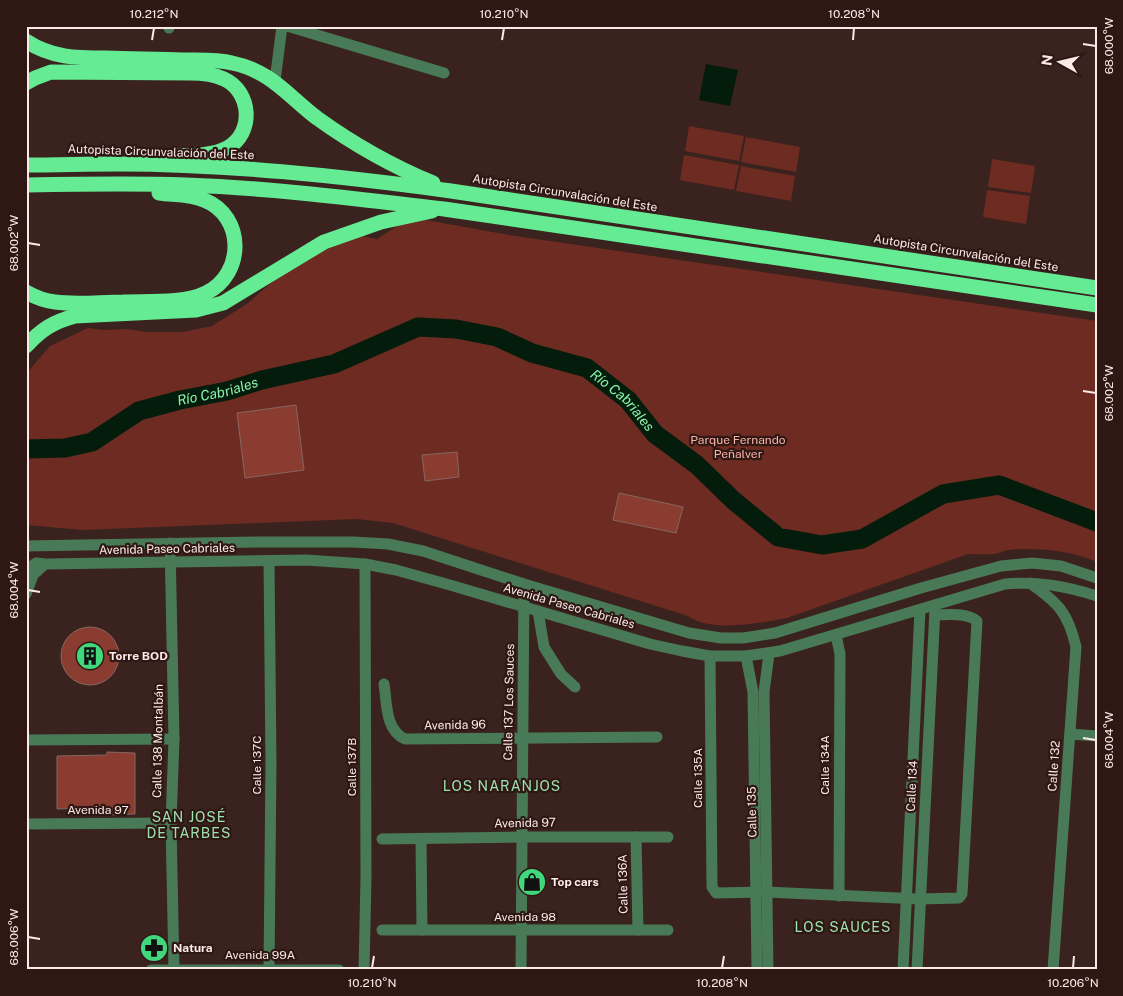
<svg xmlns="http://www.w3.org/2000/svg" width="1123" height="996" font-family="'Public Sans',sans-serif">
<rect width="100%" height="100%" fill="#3a221e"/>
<g fill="#6d2b21">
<polygon points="689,126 744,136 739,161 685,151"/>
<polygon points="746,137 800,147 796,172 741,162"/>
<polygon points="684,155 739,165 734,190 680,180"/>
<polygon points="992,159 1035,166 1031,193 988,187"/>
<polygon points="741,166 795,176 791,201 736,191"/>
<polygon points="987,190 1030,196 1026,224 983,217"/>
<path d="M426,220L509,235L1097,321V562C1071,551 1038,547 1009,550C1004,550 1000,553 995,554C986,555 977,554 968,554L787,618C760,623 712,633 688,616L393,523L357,519L83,530L26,525V374L50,346L88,328L105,330L126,329L147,332H183L212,326L248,303L285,271L308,258L357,235L377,239L405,221Z"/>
</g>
<polygon fill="#041c0c" points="706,64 738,70 730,106 699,100"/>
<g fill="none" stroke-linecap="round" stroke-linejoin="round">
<path stroke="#041c0c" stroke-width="19" id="s1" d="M26,449L65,448L92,442L139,411L180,400L227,391L262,380L334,364L418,327L456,329L497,337L532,353L587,368L628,400L655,434L697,465L733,500L778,537L822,545L862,539L943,494L999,485L1097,522"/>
</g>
<g fill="#8b3c30" stroke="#846862">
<polygon points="296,405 304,470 245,478 237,413"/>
<polygon points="457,452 459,477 425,481 422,455"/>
<polygon points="619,493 683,507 676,533 613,520"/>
<circle cx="90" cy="656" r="29"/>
<polygon points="107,752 135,753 135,814 107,815 107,807 57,809 57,756 107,755"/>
</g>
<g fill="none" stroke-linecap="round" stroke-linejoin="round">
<g stroke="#497a57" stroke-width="11">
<polyline points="169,26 169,28"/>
<polyline points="287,26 444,73"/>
<polyline points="275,81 282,26"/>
<polyline points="170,543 174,739 171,823 174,970"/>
<polyline points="26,546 259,542 353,542 388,544 423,551 524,584 689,633 721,638 743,638 775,633 921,588 1001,566 1032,563 1061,566 1097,578"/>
<path d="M26,570L36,563L45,564L306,560L365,564L396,570L450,585L650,644L682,651L710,656H746L780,651L1005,584C1038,581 1065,586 1097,596"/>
<path d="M1030,583C1058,603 1068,612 1076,647L1053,970"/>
<polyline points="26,594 33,575 44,565"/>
<polyline points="538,611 544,647 561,674 575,687"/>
<polyline points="836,635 840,654 839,896"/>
<path d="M710,656L712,887L716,893L766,892L920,899L959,898L962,894L977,621C966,612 948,615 935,615"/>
<polyline points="746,656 753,692 757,970"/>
<path d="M384,684C387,703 385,730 405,739L657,737"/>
<polyline points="1070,734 1097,736"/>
<polyline points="26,740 174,739"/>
<polyline points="26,824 171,823"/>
<polyline points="636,837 638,930"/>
<polyline points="382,839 522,837 668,837"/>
<polyline points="421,839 422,930"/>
<polyline points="382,930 668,930"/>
<polyline points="269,969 271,764 269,561"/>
<polyline points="151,970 339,970"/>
<polyline points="364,970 366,878 365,564"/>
<polyline points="521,970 524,584"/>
<polyline points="768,970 764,692 769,654"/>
<polyline points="903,970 920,610"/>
<polyline points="917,970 935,609"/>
</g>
<g stroke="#65eb93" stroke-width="15">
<path d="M26,41C52,58 76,58 106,58C132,59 157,59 183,60C199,60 216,59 232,63C271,71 287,95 317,118C353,144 392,166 433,183"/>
<path d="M26,83L35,78L51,72L190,73C201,73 214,74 224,79C251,91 255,133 227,148C210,157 186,155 167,156"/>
<path d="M26,165C57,165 87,164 117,164C229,164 340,176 451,191L1097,288"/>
<path d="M26,185C80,184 133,183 186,185C272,188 358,199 444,209L1097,305"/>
<path d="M26,292C35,297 44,301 55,302C77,305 100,302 123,302C147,301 184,304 206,293C245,274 245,216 204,200C190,194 173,195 159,193"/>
<path d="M26,346C42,329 53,322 75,316L196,310L223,303L324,242L381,222L432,211"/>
</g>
</g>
<path fill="none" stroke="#fbeae7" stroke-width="2" d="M152,40L154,28M502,40L504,28M853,40L854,28M1083,44L1096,46M28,243L40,245M1083,391L1096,393M28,590L40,592M1083,738L1096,740M28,937L40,939M372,968L374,956M722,968L724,956M1073,968L1074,956"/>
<defs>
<symbol id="building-disc" viewBox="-11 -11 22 22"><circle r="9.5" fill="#42d77c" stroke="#2f1814"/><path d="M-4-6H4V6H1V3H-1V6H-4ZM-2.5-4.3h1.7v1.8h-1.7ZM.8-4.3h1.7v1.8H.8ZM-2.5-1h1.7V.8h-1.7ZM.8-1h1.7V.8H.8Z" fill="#111"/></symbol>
<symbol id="shop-disc" viewBox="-11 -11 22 22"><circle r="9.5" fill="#42d77c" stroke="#2f1814"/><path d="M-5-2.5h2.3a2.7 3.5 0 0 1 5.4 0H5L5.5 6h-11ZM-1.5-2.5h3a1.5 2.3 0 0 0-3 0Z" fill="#111"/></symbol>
<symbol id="pharmacy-disc" viewBox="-11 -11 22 22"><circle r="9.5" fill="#42d77c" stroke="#2f1814"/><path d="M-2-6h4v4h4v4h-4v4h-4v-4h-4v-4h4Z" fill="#111"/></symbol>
</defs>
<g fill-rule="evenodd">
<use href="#building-disc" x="74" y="640" width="32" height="32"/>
<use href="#shop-disc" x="516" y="866" width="32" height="32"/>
<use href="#pharmacy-disc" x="138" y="932" width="32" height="32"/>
</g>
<g text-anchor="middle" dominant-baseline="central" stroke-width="4.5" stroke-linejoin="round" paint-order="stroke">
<g font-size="12" fill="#fbeae7" stroke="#2f1814">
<text transform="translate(161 152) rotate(2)">Autopista Circunvalación del Este</text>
<text transform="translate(565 193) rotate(9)">Autopista Circunvalación del Este</text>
<text transform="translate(966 253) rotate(9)">Autopista Circunvalación del Este</text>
<text transform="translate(167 549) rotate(-1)">Avenida Paseo Cabriales</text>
<text transform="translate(569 606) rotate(16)">Avenida Paseo Cabriales</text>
<text transform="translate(509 702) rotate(-89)">Calle 137 Los Sauces</text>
<text transform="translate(455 725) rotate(-1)">Avenida 96</text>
<text transform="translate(158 741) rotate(-89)">Calle 138 Montalbán</text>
<text transform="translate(257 765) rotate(-90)">Calle 137C</text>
<text transform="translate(825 765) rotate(-90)">Calle 134A</text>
<text transform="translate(1054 766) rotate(-86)">Calle 132</text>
<text transform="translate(352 767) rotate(-90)">Calle 137B</text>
<text transform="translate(698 778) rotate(-90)">Calle 135A</text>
<text transform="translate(912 786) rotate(-87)">Calle 134</text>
<text x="98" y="810">Avenida 97</text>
<text transform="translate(752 812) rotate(-91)">Calle 135</text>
<text transform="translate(525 823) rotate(-1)">Avenida 97</text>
<text transform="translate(623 884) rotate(-91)">Calle 136A</text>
<text x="525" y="917">Avenida 98</text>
<text x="260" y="955">Avenida 99A</text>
</g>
<g font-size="12" fill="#f8b2a6" stroke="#2f1814">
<text x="738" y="440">Parque Fernando<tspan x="738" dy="14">Peñalver</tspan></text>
</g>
<g font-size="12" font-weight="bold" fill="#fbeae7" stroke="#2f1814" text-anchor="start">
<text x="109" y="656">Torre BOD</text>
<text x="551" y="882">Top cars</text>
<text x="173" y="948">Natura</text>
</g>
<g font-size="14" font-style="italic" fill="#8af2a9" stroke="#2f1814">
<text stroke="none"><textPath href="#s1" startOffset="204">Río Cabriales</textPath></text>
<text stroke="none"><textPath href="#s1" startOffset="639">Río Cabriales</textPath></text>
</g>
<g font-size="14" letter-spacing="1" fill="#9ce2ae" stroke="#2f1814">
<text x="502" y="786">LOS NARANJOS</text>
<text x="189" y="817">SAN JOSÉ<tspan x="189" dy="16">DE TARBES</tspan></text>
<text x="843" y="927">LOS SAUCES</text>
</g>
</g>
<rect width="1123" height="996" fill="none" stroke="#2f1814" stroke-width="55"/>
<g transform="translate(1060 62) rotate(278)" stroke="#2f1814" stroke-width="4" paint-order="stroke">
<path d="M0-4L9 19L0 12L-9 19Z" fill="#fbeae7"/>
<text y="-8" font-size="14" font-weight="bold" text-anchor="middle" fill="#fbeae7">N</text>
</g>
<rect x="28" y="28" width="1068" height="940" fill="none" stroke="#fbeae7" stroke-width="2"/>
<g font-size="12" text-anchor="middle" fill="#fbeae7">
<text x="154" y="18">10.212°N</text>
<text x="504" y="18">10.210°N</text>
<text x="854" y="18">10.208°N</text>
<text transform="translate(1109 46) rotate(-90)" y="4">68.000°W</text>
<text transform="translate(14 243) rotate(-90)" y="4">68.002°W</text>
<text transform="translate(1109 393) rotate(-90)" y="4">68.002°W</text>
<text transform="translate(14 590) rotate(-90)" y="4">68.004°W</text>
<text transform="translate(1109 740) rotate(-90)" y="4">68.004°W</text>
<text transform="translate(14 937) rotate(-90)" y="4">68.006°W</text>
<text x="372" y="987">10.210°N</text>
<text x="722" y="987">10.208°N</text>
<text x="1073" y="987">10.206°N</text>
</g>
</svg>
